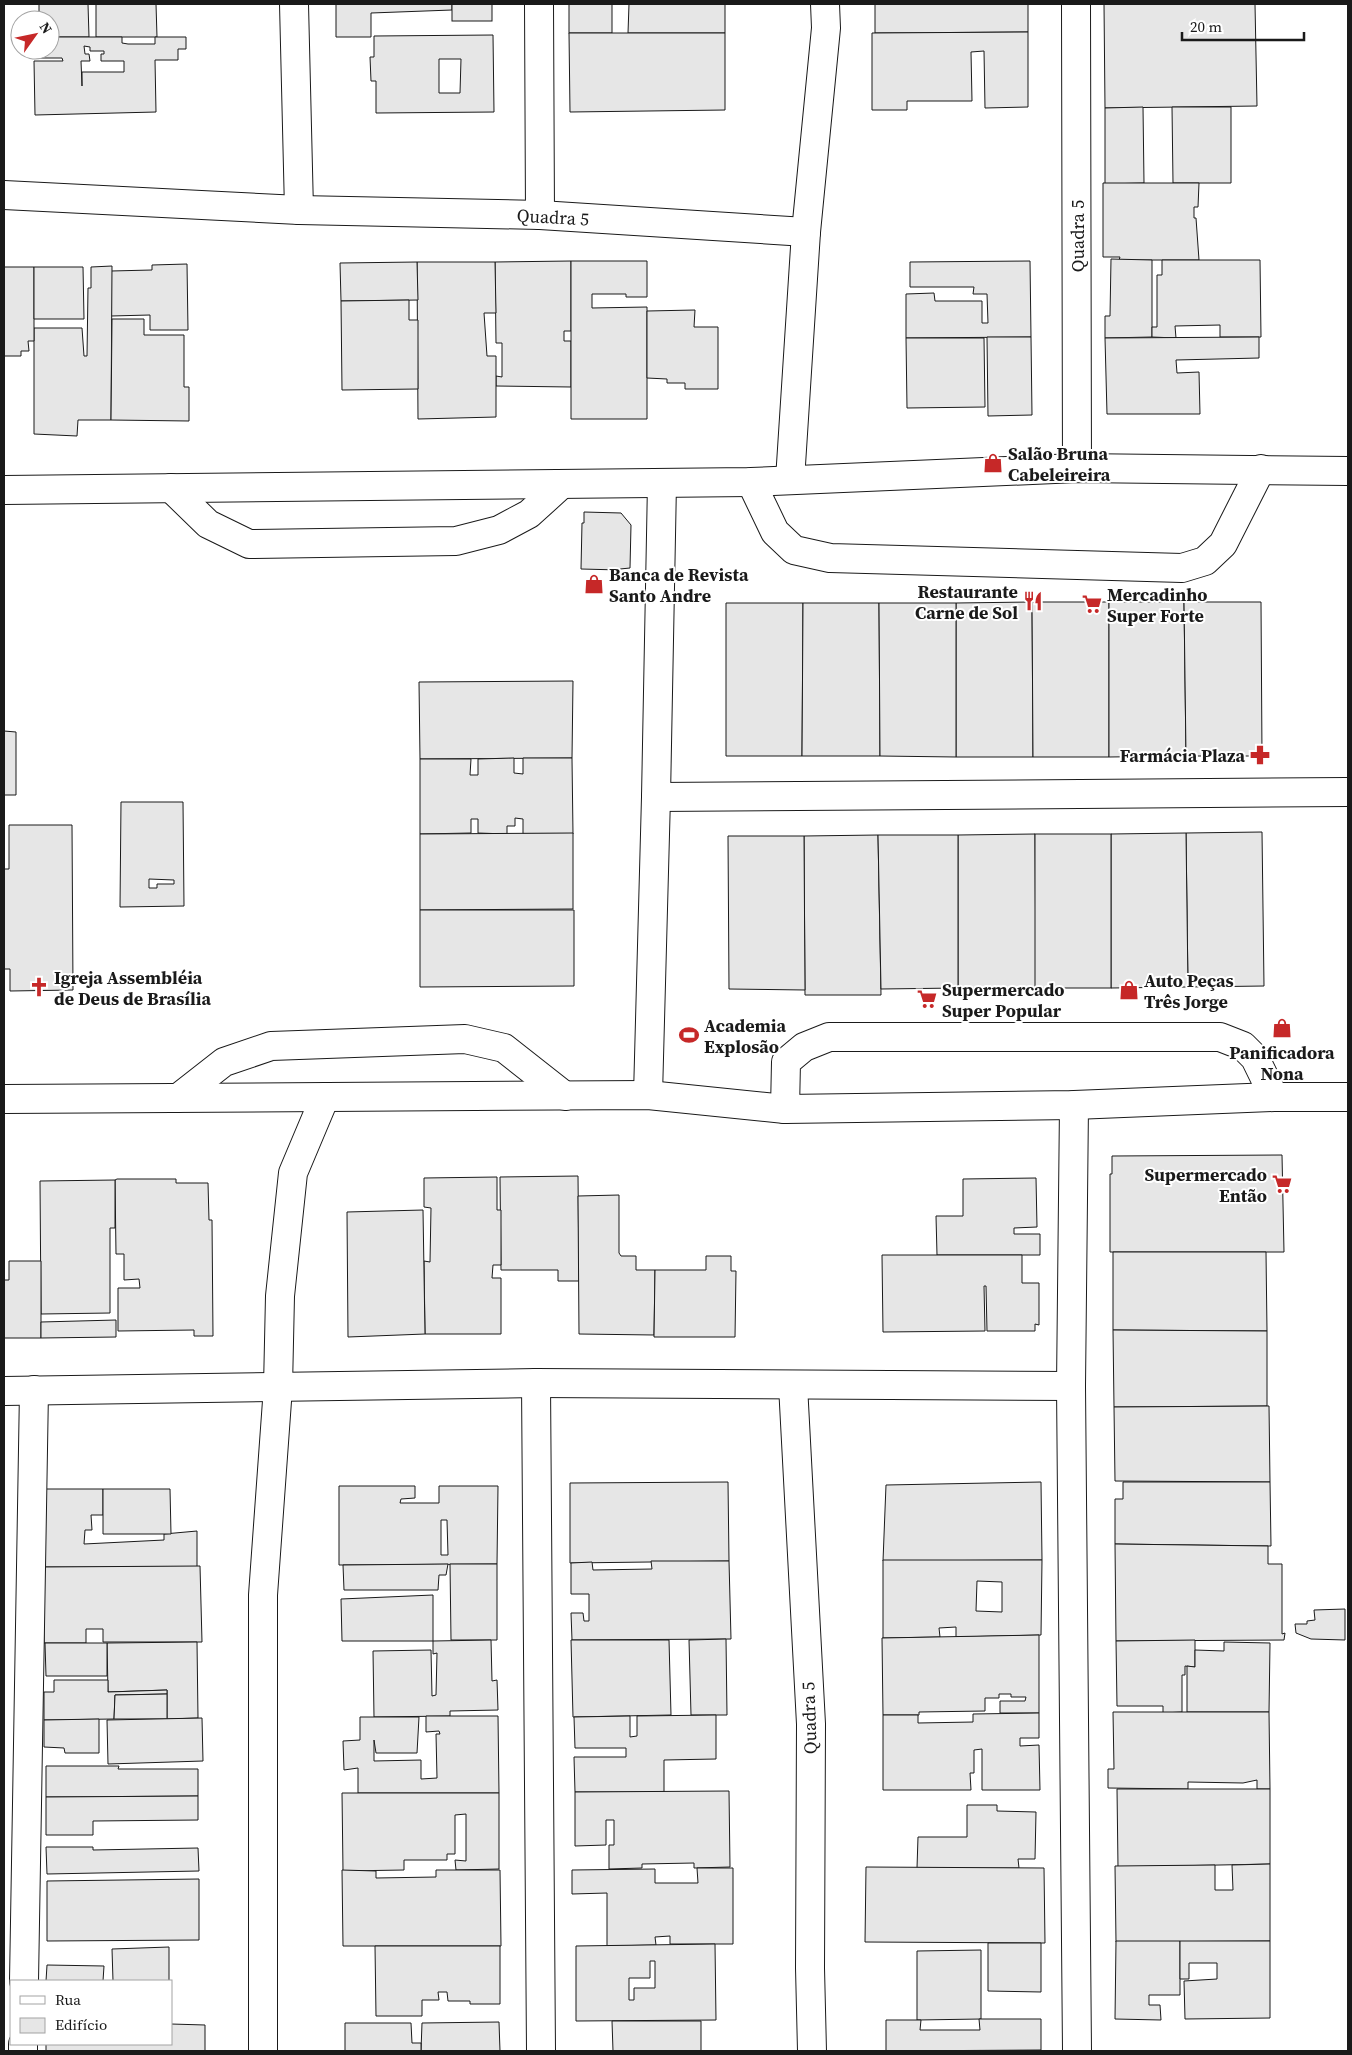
<svg xmlns="http://www.w3.org/2000/svg" width="1352" height="2055" font-family="'Source Serif 4',serif">
<rect width="100%" height="100%" fill="#fff"/>
<g fill="#e6e6e6" stroke="#1a1a1a" fill-rule="evenodd">
<polygon points="39,4 88,4 89,37 50,37 50,20 39,20"/>
<polygon points="96,4 156,4 157,37 96,37"/>
<polygon points="336,4 452,4 452,10 371,13 371,37 336,37"/>
<rect x="452" y="4" width="40" height="17"/>
<rect x="569" y="4" width="43" height="29"/>
<polygon points="629,4 725,4 725,33 628,33"/>
<polygon points="875,4 1028,4 1028,32 875,33"/>
<polygon points="1104,4 1255,4 1257,106 1105,108"/>
<polygon points="1028,32 1028,107 985,108 984,51 971,52 972,101 907,101 907,110 872,110 872,33"/>
<polygon points="569,33 725,33 725,110 570,112"/>
<path d="M493,35L494,112L376,113V81H371L370,57H374V36ZM439,59H461L460,93H439Z"/>
<path d="M50,37H122V43L128,44H155V37H186V49H178V60H155L156,112L35,115L34,61H63L62,58H34V50H50ZM84,46L90,47V51H104V54H101V61H124V72H82V86L81,61H90L89,54H85Z"/>
<polygon points="1143,107 1144,183 1105,184 1105,108"/>
<polygon points="1172,107 1231,107 1231,183 1173,183"/>
<polygon points="1103,183 1199,183 1198,207 1194,207 1194,218 1196,218 1199,260 1119,260 1120,257 1103,257"/>
<polygon points="1111,259 1152,260 1152,337 1105,338 1105,316 1110,316"/>
<polygon points="1162,260 1260,260 1261,337 1220,337 1220,325 1175,326 1176,338 1152,337 1152,327 1157,327 1157,275 1162,275"/>
<polygon points="571,261 571,331 564,331 564,341 571,341 571,387 496,386 496,376 502,377 502,343 496,343 495,262"/>
<polygon points="571,261 647,261 647,297 626,297 626,294 592,294 592,308 647,307 647,419 571,419"/>
<polygon points="1030,261 1031,337 906,338 906,294 934,293 935,301 982,301 982,323 988,323 987,294 973,294 974,287 910,287 910,262"/>
<polygon points="417,262 495,262 496,313 484,313 487,356 496,356 496,417 418,419"/>
<polygon points="417,262 418,300 341,301 340,263"/>
<polygon points="187,264 188,330 150,330 150,315 111,316 111,271 152,270 152,265"/>
<polygon points="112,266 111,420 78,420 77,436 34,434 34,328 82,328 84,356 87,356 88,288 91,288 91,267"/>
<polygon points="4,267 34,267 34,341 28,341 29,351 21,351 21,356 4,356"/>
<polygon points="34,267 83,267 84,319 34,319"/>
<polygon points="409,300 409,320 418,320 418,389 342,390 341,301"/>
<polygon points="695,310 694,327 718,327 718,389 685,389 685,383 667,383 667,379 647,378 647,311"/>
<polygon points="112,319 144,319 144,335 184,335 184,387 189,387 189,421 111,420"/>
<polygon points="987,337 1031,337 1032,415 988,416"/>
<polygon points="1259,337 1259,358 1176,360 1177,373 1199,372 1200,414 1107,414 1105,338"/>
<polygon points="906,338 984,338 985,407 907,408"/>
<polygon points="584,512 621,513 631,525 630,568 620,569 620,570 581,569 582,523 584,523"/>
<polygon points="1032,602 1033,757 956,757 956,603"/>
<polygon points="1032,602 1109,602 1109,757 1033,757"/>
<polygon points="1109,602 1184,602 1186,756 1109,757"/>
<polygon points="1184,602 1261,602 1262,756 1186,756"/>
<polygon points="726,603 803,603 802,756 726,756"/>
<polygon points="803,603 879,603 880,756 802,756"/>
<polygon points="879,603 956,603 956,757 880,756"/>
<polygon points="573,681 572,758 420,759 419,682"/>
<polygon points="4,731 16,732 16,795 4,795"/>
<polygon points="514,758 514,773 523,774 523,758 572,758 573,834 523,834 523,819 515,818 515,826 507,826 507,834 478,833 478,819 471,819 471,833 420,834 420,759 471,759 470,775 478,775 478,759"/>
<path d="M121,802H183L184,906L120,907ZM149,879L174,880V884H157V888H149Z"/>
<polygon points="9,825 72,825 73,990 10,991 10,969 4,969 4,869 9,869"/>
<polygon points="1262,832 1264,986 1188,987 1186,833"/>
<polygon points="573,833 573,909 420,910 420,834"/>
<polygon points="1186,833 1188,987 1111,988 1111,834"/>
<polygon points="1035,834 1036,988 958,988 958,835"/>
<rect x="1035" y="834" width="76" height="154"/>
<polygon points="878,835 881,995 805,995 804,836"/>
<polygon points="878,835 958,835 958,988 881,989"/>
<polygon points="728,836 804,836 805,990 729,989"/>
<polygon points="420,910 574,910 574,986 420,987"/>
<polygon points="1282,1155 1284,1252 1110,1252 1110,1174 1112,1174 1112,1156"/>
<polygon points="578,1176 579,1281 558,1281 558,1270 501,1270 500,1177"/>
<polygon points="497,1177 497,1210 501,1210 501,1265 493,1265 492,1278 501,1278 501,1334 425,1334 424,1261 430,1262 431,1208 424,1207 424,1178"/>
<polygon points="1036,1178 1037,1227 1014,1228 1014,1234 1040,1234 1040,1255 937,1255 936,1216 963,1216 963,1179"/>
<polygon points="117,1179 176,1179 176,1183 208,1183 209,1220 212,1220 213,1336 194,1336 194,1330 118,1331 118,1288 140,1288 139,1279 124,1280 124,1254 116,1254 115,1180"/>
<polygon points="115,1180 115,1228 110,1228 110,1313 41,1314 40,1181"/>
<polygon points="619,1195 619,1253 621,1256 636,1256 636,1270 655,1270 654,1335 579,1334 578,1196"/>
<polygon points="423,1210 425,1334 348,1337 347,1212"/>
<polygon points="1113,1252 1266,1252 1267,1331 1113,1330"/>
<polygon points="882,1255 1022,1255 1022,1283 1039,1283 1039,1325 1035,1324 1035,1331 987,1331 986,1286 984,1286 985,1331 883,1332"/>
<polygon points="706,1256 731,1256 731,1271 736,1271 735,1337 654,1337 655,1270 706,1270"/>
<polygon points="9,1261 41,1261 41,1338 4,1338 4,1280 9,1280"/>
<polygon points="116,1320 116,1337 41,1338 41,1322"/>
<polygon points="1113,1330 1267,1331 1267,1406 1114,1407"/>
<polygon points="1269,1406 1270,1482 1115,1481 1114,1407"/>
<polygon points="728,1482 729,1561 570,1563 570,1483"/>
<polygon points="1041,1482 1042,1560 883,1561 886,1485"/>
<polygon points="1123,1482 1270,1482 1271,1546 1115,1544 1115,1499 1123,1499"/>
<path d="M339,1486H415V1498L401,1499L400,1503H439V1486H498L497,1564L339,1565ZM441,1520H447L448,1555H441Z"/>
<polygon points="42,1489 103,1489 103,1515 91,1515 92,1530 85,1530 84,1544 164,1540 164,1534 197,1531 197,1567 44,1567"/>
<polygon points="103,1489 170,1489 171,1534 103,1534"/>
<polygon points="1115,1544 1268,1546 1268,1564 1282,1564 1282,1634 1285,1633 1284,1640 1116,1641"/>
<path d="M883,1560H1042L1041,1635L956,1637V1627L939,1628L940,1637L883,1638ZM977,1581L1002,1582V1612L976,1611Z"/>
<polygon points="651,1561 729,1561 731,1639 572,1640 571,1613 583,1613 584,1621 589,1621 589,1594 571,1594 571,1563 592,1562 593,1570 652,1569"/>
<polygon points="448,1564 446,1575 439,1575 438,1590 344,1590 343,1565"/>
<polygon points="450,1564 497,1564 497,1640 451,1640"/>
<polygon points="200,1566 202,1642 103,1642 103,1629 86,1629 86,1643 44,1643 42,1567"/>
<polygon points="433,1595 433,1641 342,1641 341,1599"/>
<polygon points="1345,1609 1345,1640 1311,1639 1296,1633 1295,1624 1307,1624 1307,1621 1315,1620 1314,1610"/>
<polygon points="1039,1635 1039,1713 1000,1713 1000,1701 1025,1701 1026,1697 1011,1697 1011,1694 999,1694 999,1698 985,1698 985,1711 919,1712 919,1715 883,1715 882,1638"/>
<polygon points="726,1639 727,1715 691,1715 689,1640"/>
<polygon points="491,1640 492,1681 497,1680 498,1710 450,1711 450,1716 374,1717 373,1651 431,1650 432,1696 436,1695 437,1653 433,1654 433,1641"/>
<polygon points="571,1640 669,1640 671,1715 573,1717"/>
<polygon points="1195,1640 1195,1667 1185,1666 1185,1675 1182,1675 1182,1712 1163,1713 1163,1706 1117,1706 1116,1641"/>
<polygon points="197,1642 198,1718 167,1719 167,1690 108,1692 107,1643"/>
<polygon points="1224,1642 1270,1643 1269,1712 1187,1712 1187,1666 1195,1667 1195,1650 1224,1651"/>
<polygon points="45,1643 107,1643 107,1676 46,1676"/>
<polygon points="54,1680 108,1680 108,1692 167,1690 167,1694 115,1695 114,1719 44,1720 44,1692 54,1692"/>
<polygon points="167,1694 167,1719 114,1719 115,1695"/>
<polygon points="1113,1712 1269,1712 1270,1789 1257,1789 1257,1780 1243,1783 1188,1782 1188,1789 1108,1788 1108,1769 1114,1769"/>
<polygon points="1039,1713 1039,1738 1020,1738 1020,1746 1039,1745 1040,1790 982,1790 982,1749 974,1750 974,1773 970,1773 971,1790 883,1790 883,1715 918,1715 918,1723 973,1722 973,1714"/>
<polygon points="716,1715 716,1759 664,1760 664,1792 575,1792 574,1757 626,1757 626,1748 575,1748 574,1717 630,1716 630,1737 637,1736 637,1716"/>
<polygon points="426,1716 498,1716 499,1793 358,1793 358,1768 344,1770 343,1741 360,1740 360,1717 419,1717 417,1753 376,1753 374,1740 374,1761 421,1760 421,1779 437,1778 436,1734 440,1734 439,1731 426,1732"/>
<polygon points="202,1718 203,1761 108,1764 107,1720"/>
<polygon points="99,1719 99,1753 65,1753 64,1748 44,1747 44,1720"/>
<polygon points="46,1766 119,1766 118,1769 198,1769 198,1796 46,1797"/>
<polygon points="1117,1789 1270,1789 1270,1864 1118,1867"/>
<polygon points="729,1791 730,1867 694,1868 694,1863 642,1864 642,1868 609,1869 609,1845 614,1845 614,1820 606,1820 606,1845 575,1846 575,1792"/>
<polygon points="342,1793 499,1793 499,1869 456,1870 455,1860 466,1861 466,1814 455,1815 455,1854 447,1854 447,1860 404,1860 404,1870 343,1871"/>
<polygon points="198,1796 198,1820 93,1821 93,1835 46,1835 46,1797"/>
<polygon points="967,1805 997,1805 997,1811 1036,1812 1035,1859 1018,1859 1019,1868 917,1868 918,1837 967,1837"/>
<polygon points="46,1847 93,1847 93,1850 198,1848 199,1871 47,1874"/>
<polygon points="1270,1864 1270,1941 1116,1942 1115,1866 1215,1865 1215,1890 1233,1890 1232,1865"/>
<polygon points="866,1867 1044,1868 1045,1943 865,1942"/>
<polygon points="697,1868 733,1868 733,1944 670,1944 670,1936 655,1937 656,1945 607,1946 607,1893 572,1894 572,1870 655,1869 655,1883 698,1883"/>
<polygon points="342,1870 376,1871 376,1878 436,1877 436,1870 500,1870 501,1946 343,1946"/>
<polygon points="199,1879 199,1940 47,1941 47,1881"/>
<polygon points="1116,1941 1180,1941 1180,1995 1149,1995 1149,2005 1160,2005 1161,2020 1115,2019"/>
<polygon points="1180,1941 1270,1941 1270,2018 1185,2019 1184,1981 1217,1979 1217,1963 1189,1963 1189,1979 1180,1979"/>
<polygon points="988,1943 1041,1943 1041,1992 988,1991"/>
<path d="M715,1944L716,2020L576,2021V1946ZM650,1961H655V1988H634V2000H629V1978H650Z"/>
<polygon points="375,1946 500,1946 500,2004 470,2004 470,2001 448,2001 447,1992 438,1992 439,2000 422,2000 422,2016 376,2016"/>
<polygon points="169,1947 169,1981 113,1981 112,1949"/>
<polygon points="981,1950 981,2019 917,2020 917,1951"/>
<polygon points="47,1965 104,1966 103,1981 46,1981"/>
<polygon points="979,2019 1041,2019 1041,2050 886,2051 886,2020 921,2020 920,2030 980,2030"/>
<polygon points="612,2021 701,2021 701,2051 613,2051"/>
<polygon points="499,2022 500,2051 421,2051 422,2023"/>
<polygon points="345,2023 411,2023 412,2043 421,2043 421,2051 345,2051"/>
<polygon points="171,2024 205,2025 205,2051 46,2051 46,2044 171,2044"/>
</g>
<g fill="none" stroke-linecap="round" stroke-linejoin="round">
<defs>
<g id="minor">
<polyline points="294,4 299,210"/>
<polyline points="539,4 540,215"/>
<polyline points="1076,4 1077,468"/>
<polyline points="4,195 299,210 540,215 806,232"/>
<polyline points="790,480 806,232 826,28 825,4"/>
<polyline points="751,482 775,532 794,550 830,558 1182,568 1205,561 1223,544 1261,469"/>
<polyline points="171,488 208,524 249,544 456,541 499,530 529,514 562,484"/>
<polyline points="4,490 751,482 1077,468 1348,471"/>
<polyline points="656,797 1348,792"/>
<polyline points="648,1095 656,797 662,483"/>
<polyline points="178,1098 224,1062 271,1046 465,1039 504,1048 565,1096"/>
<polyline points="4,1099 648,1095 785,1109 1074,1105 1274,1097 1348,1097"/>
<polyline points="1074,1105 1071,1386 1077,2051"/>
<polyline points="785,1109 786,1062 804,1047 829,1037 1220,1037 1243,1046 1255,1058 1274,1097"/>
<polyline points="536,1383 541,2051"/>
<polyline points="793,1385 811,1724 810,1968 812,2051"/>
<polyline points="4,1391 536,1383 1071,1386"/>
<polyline points="24,1981 34,1390"/>
<polyline points="23,2051 23,2044"/>
<polyline points="263,2051 263,1595 278,1387 280,1296 293,1173 325,1097"/>
</g>
</defs>
<use href="#minor" stroke="#1a1a1a" stroke-width="30"/>
<use href="#minor" stroke="#fff" stroke-width="28"/>
</g>
<defs>
<symbol id="shop-bare" viewBox="-9 -9 18 18"><path d="M-5-2.5h2.3a2.7 3.5 0 0 1 5.4 0H5L5.5 6h-11ZM-1.5-2.5h3a1.5 2.3 0 0 0-3 0Z" fill="#c62828" stroke="#fff" stroke-width="2.5" paint-order="stroke"/></symbol>
<symbol id="restaurant-bare" viewBox="-9 -9 18 18"><path d="M-5-6h1v4h1v-4h1v4h1v-4h1v5L-1.5 .5V6h-2V.5L-5-1ZM5-6V6H3V1.5H1.5Q1.5-4 5-6Z" fill="#c62828" stroke="#fff" stroke-width="2.5" paint-order="stroke"/></symbol>
<symbol id="supermarket-bare" viewBox="-9 -9 18 18"><path d="M-6-5.5h2.5l.6 2H6L4.5 2H-2.5L-4.4-4H-6ZM-1.5 3.2a1.3 1.3 0 1 0 .1 0ZM3 3.2a1.3 1.3 0 1 0 .1 0Z" fill="#c62828" stroke="#fff" stroke-width="2.5" paint-order="stroke"/></symbol>
<symbol id="pharmacy-bare" viewBox="-9 -9 18 18"><path d="M-2-6h4v4h4v4h-4v4h-4v-4h-4v-4h4Z" fill="#c62828" stroke="#fff" stroke-width="2.5" paint-order="stroke"/></symbol>
<symbol id="church-bare" viewBox="-9 -9 18 18"><path d="M-1.2-6h2.4v3.5h3.3v2.4h-3.3V6h-2.4V-.1h-3.3v-2.4h3.3Z" fill="#c62828" stroke="#fff" stroke-width="2.5" paint-order="stroke"/></symbol>
<symbol id="stadium-bare" viewBox="-9 -9 18 18"><path d="M0-5a6.5 5 0 1 0 0 10a6.5 5 0 1 0 0-10ZM-3.5-1.8h7v3.6h-7Z" fill="#c62828" stroke="#fff" stroke-width="2.5" paint-order="stroke"/></symbol>
</defs>
<g fill-rule="evenodd">
<use href="#shop-bare" x="979" y="449" width="28" height="28"/>
<use href="#shop-bare" x="580" y="570" width="28" height="28"/>
<use href="#restaurant-bare" x="1019" y="587" width="28" height="28"/>
<use href="#supermarket-bare" x="1078" y="590" width="28" height="28"/>
<use href="#pharmacy-bare" x="1246" y="741" width="28" height="28"/>
<use href="#church-bare" x="25" y="973" width="28" height="28"/>
<use href="#shop-bare" x="1115" y="976" width="28" height="28"/>
<use href="#supermarket-bare" x="913" y="985" width="28" height="28"/>
<use href="#shop-bare" x="1268" y="1014" width="28" height="28"/>
<use href="#stadium-bare" x="675" y="1021" width="28" height="28"/>
<use href="#supermarket-bare" x="1268" y="1170" width="28" height="28"/>
</g>
<g text-anchor="middle" dominant-baseline="central" stroke-width="4" stroke-linejoin="round" paint-order="stroke">
<g font-size="18" fill="#1a1a1a" stroke="#fff">
<text transform="translate(553 217) rotate(3)">Quadra 5</text>
<text transform="translate(1077 236) rotate(-90)">Quadra 5</text>
<text transform="translate(809 1718) rotate(-92)">Quadra 5</text>
</g>
<g font-size="18" font-weight="bold" fill="#1a1a1a" stroke="#fff" text-anchor="start">
<text x="1008" y="453">Salão Bruna<tspan x="1008" dy="21">Cabeleireira</tspan></text>
<text x="609" y="574">Banca de Revista<tspan x="609" dy="21">Santo Andre</tspan></text>
<text x="1018" y="591" text-anchor="end">Restaurante<tspan x="1018" dy="21">Carne de Sol</tspan></text>
<text x="1107" y="594">Mercadinho<tspan x="1107" dy="21">Super Forte</tspan></text>
<text x="1245" y="755" text-anchor="end">Farmácia Plaza</text>
<text x="54" y="977">Igreja Assembléia<tspan x="54" dy="21">de Deus de Brasília</tspan></text>
<text x="1144" y="980">Auto Peças<tspan x="1144" dy="21">Três Jorge</tspan></text>
<text x="942" y="989">Supermercado<tspan x="942" dy="21">Super Popular</tspan></text>
<text x="704" y="1025">Academia<tspan x="704" dy="21">Explosão</tspan></text>
<text x="1282" y="1052" text-anchor="middle">Panificadora<tspan x="1282" dy="21">Nona</tspan></text>
<text x="1267" y="1174" text-anchor="end">Supermercado<tspan x="1267" dy="21">Então</tspan></text>
</g>
</g>
<rect width="1352" height="2055" fill="none" stroke="#1a1a1a" stroke-width="10"/>
<rect x="10" y="1980" width="162" height="65" fill="#ffffff" stroke="#a3a3a3"/>
<rect x="20" y="1996" width="25" height="8" fill="#ffffff" stroke="#a3a3a3"/>
<text x="55" y="2005" font-size="15" fill="#1a1a1a">Rua</text>
<rect x="20" y="2018" width="25" height="15" fill="#e6e6e6" stroke="#a3a3a3"/>
<text x="55" y="2030" font-size="15" fill="#1a1a1a">Edifício</text>
<g transform="translate(35 35) rotate(57)"><circle r="24" fill="#ffffff" stroke="#a3a3a3"/>
<path d="M0-4L9 19L0 12L-9 19Z" fill="#c62828"/>
<text y="-8" font-size="14" font-weight="bold" text-anchor="middle" fill="#1a1a1a">N</text>
</g>
<path d="M1182 32v8h122v-8" fill="none" stroke="#1a1a1a" stroke-width="2.5"/>
<text x="1190" y="32" font-size="15" fill="#1a1a1a" stroke="#ffffff" stroke-width="4" paint-order="stroke">20 m</text>
</svg>
